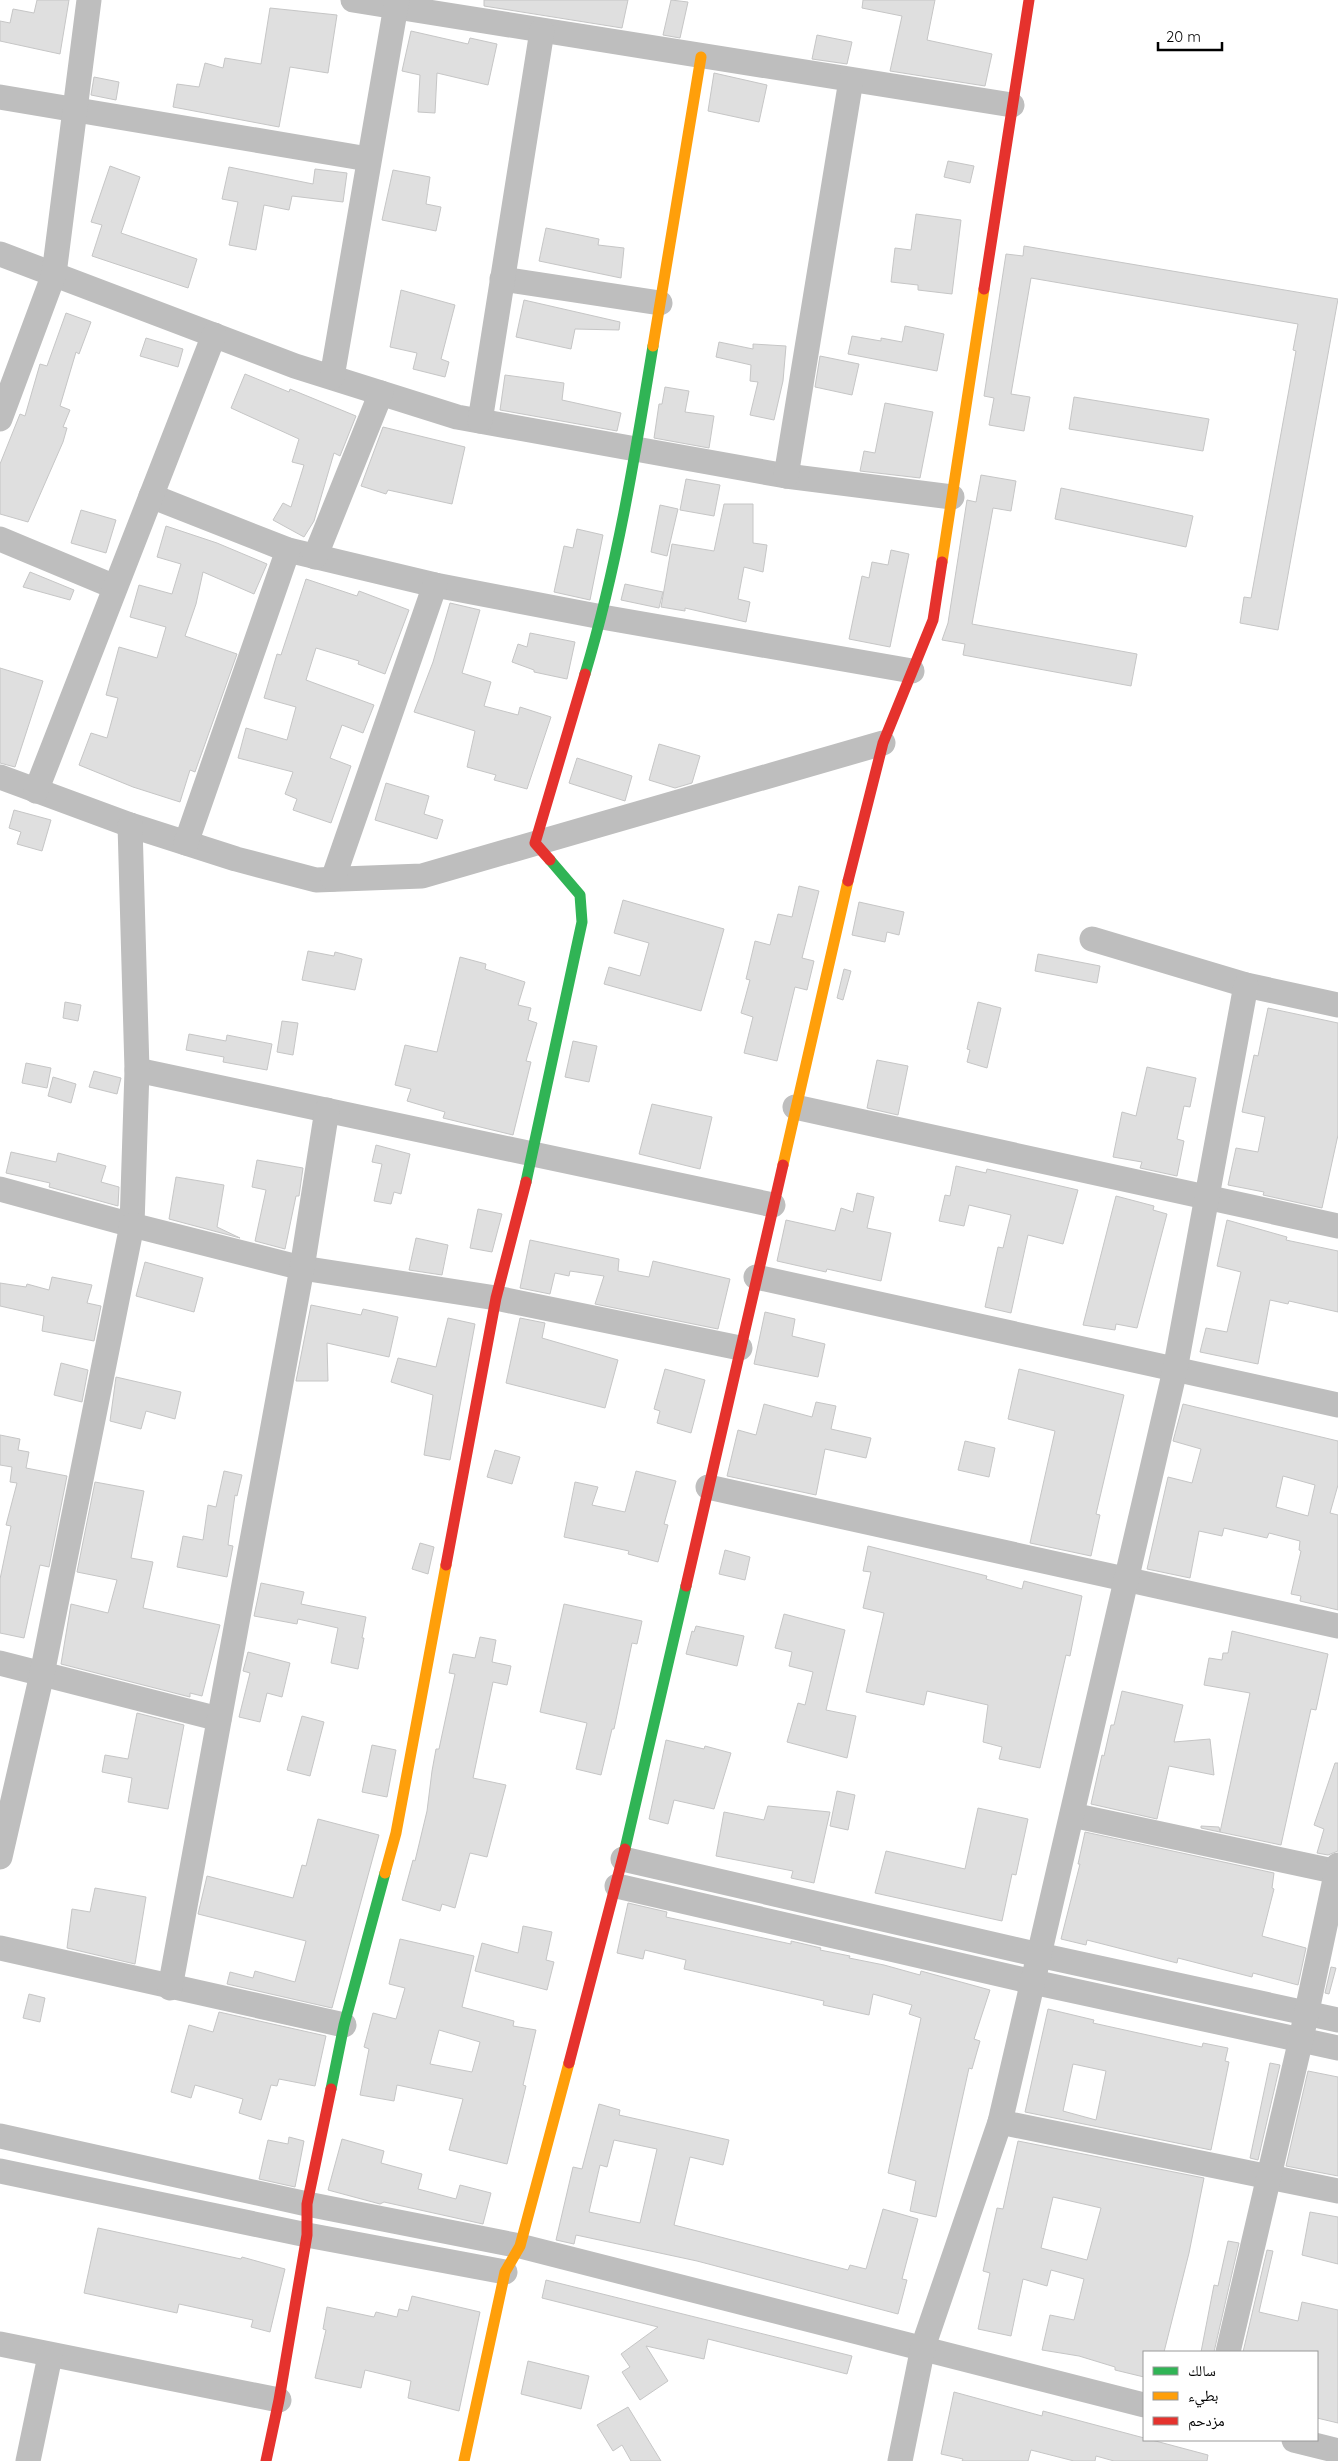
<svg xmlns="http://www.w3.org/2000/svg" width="1338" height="2461" font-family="Quicksand,'Noto Naskh Arabic',sans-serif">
<rect width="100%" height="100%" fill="#fff"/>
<g fill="#dfdfdf" stroke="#c6c6c6" fill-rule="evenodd">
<polygon points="37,0 69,0 60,54 0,41 0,21 10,23 13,9 34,13"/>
<polygon points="484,0 628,0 622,28 484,6"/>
<polygon points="671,0 688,2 680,38 663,35"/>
<polygon points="863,0 935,0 927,40 992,54 985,86 890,71 902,16 862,8"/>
<polygon points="270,8 337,15 328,73 290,67 279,127 173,107 177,84 199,87 205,63 223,68 225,58 261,64"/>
<polygon points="411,31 468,44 470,38 497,44 488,85 437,73 435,113 418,112 420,75 402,71"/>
<polygon points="817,35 852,42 847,64 812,59"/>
<polygon points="714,73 767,85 759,122 708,111"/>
<polygon points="94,77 119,82 116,100 91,95"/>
<polygon points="948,161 974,166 970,183 944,177"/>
<polygon points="110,166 140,177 121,233 197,259 188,288 92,256 102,225 91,222"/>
<polygon points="229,167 313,184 315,169 347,173 343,202 292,196 289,210 264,205 256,250 229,245 238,202 222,199"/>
<polygon points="393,170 430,177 426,204 441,207 436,231 382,220"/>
<polygon points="916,214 961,220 952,294 918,290 918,285 891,282 895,248 911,250"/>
<polygon points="546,228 599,239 598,245 624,248 621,278 539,261"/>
<polygon points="1024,246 1338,299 1278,630 1240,623 1244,597 1251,598 1296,351 1293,350 1298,324 1031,278 1011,394 1030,397 1024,431 989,425 994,398 984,396 1006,254 1023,256"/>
<polygon points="401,290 455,305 441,359 449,362 445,377 413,369 417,353 390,347"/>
<polygon points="524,300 620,322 619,330 575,329 571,349 516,337"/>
<polygon points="66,313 91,322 79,354 76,352 60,406 70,410 63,427 67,428 63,442 28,522 0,514 0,464 20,414 25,416 40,364 47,366"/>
<polygon points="905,326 944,334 937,371 848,354 852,336 881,341 881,338 902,342"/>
<polygon points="146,338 183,349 178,367 140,356"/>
<polygon points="719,342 753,349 753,344 786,346 783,381 774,420 750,415 758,382 750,381 751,365 716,357"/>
<polygon points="820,356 859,364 852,395 815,387"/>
<polygon points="245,374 289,392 290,389 356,416 340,456 334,453 314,521 304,537 273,520 283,503 291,507 304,465 292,462 299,439 231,408"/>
<polygon points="505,375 564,383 562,400 621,413 617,431 500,410"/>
<polygon points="665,387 689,391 685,412 714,416 709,448 654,438 659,404 662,404"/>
<polygon points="1074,397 1209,419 1203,451 1069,429"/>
<polygon points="885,403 933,412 920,478 860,471 864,451 875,453"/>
<polygon points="383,427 465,447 452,504 388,490 386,494 361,486"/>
<polygon points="981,475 1016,481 1011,511 993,508 972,624 1137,654 1131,686 963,655 965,644 942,640 948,623 967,500 976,502"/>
<polygon points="686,479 720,485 714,516 680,510"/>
<polygon points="1061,488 1193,516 1186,547 1055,519"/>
<polygon points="724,504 753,504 753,543 767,545 763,572 744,567 738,599 750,602 746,622 685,608 685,611 661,607 672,544 714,551"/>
<polygon points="660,505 678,509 667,556 651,552"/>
<polygon points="81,510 116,520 106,553 71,543"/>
<polygon points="166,526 217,543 267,564 254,594 203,572 196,604 185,636 237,654 195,772 190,770 180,802 133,787 79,765 91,733 107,738 118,698 106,695 119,647 157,658 166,627 130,617 139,585 172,594 181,564 157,557"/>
<polygon points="577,529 603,535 590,600 554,592 564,546 573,548"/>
<polygon points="891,550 909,554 890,647 849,639 862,576 869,578 872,562 888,565"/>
<polygon points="30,572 74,590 70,600 23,587"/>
<polygon points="306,579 357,596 359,591 409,610 385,674 358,664 359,661 316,648 306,680 374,705 363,733 342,725 330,758 351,766 331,823 293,810 297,799 285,794 293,772 238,758 246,728 287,740 296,707 264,698 277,654 281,655"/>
<polygon points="625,584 663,592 659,608 621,600"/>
<polygon points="450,603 480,610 462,673 491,682 484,706 518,715 520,707 551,717 527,789 494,780 496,775 467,767 475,731 414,712 433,662"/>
<polygon points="530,633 575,642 567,679 534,672 534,670 512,662 518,644 527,647"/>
<polygon points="0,668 43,681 15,767 0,763"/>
<polygon points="659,744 700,756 692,783 675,788 649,780"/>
<polygon points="577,758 632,776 625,801 569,783"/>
<polygon points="386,783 429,796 424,814 443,820 437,839 375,820"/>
<polygon points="14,810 51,820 42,851 17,844 21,832 9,828"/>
<polygon points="799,886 819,891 802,958 814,961 807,990 795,987 777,1061 744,1053 753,1017 741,1013 750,980 746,979 755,941 770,945 778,914 792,917"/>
<polygon points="623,900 724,929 701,1011 604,984 609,967 640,976 649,943 614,933"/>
<polygon points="859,902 904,912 899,935 887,932 885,942 852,935"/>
<polygon points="308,951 334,956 335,952 362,959 355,990 302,980"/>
<polygon points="1038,954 1100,966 1097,983 1035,971"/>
<polygon points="460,957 486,964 485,969 525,982 518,1005 531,1008 528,1020 537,1023 526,1061 531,1062 513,1135 443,1118 445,1112 407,1101 411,1089 395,1085 405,1045 437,1052"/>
<polygon points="844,969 851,971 843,1000 837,998"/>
<polygon points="65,1002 81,1005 78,1021 63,1018"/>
<polygon points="978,1002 1001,1008 987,1068 967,1062 970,1050 967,1049"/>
<polygon points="1268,1008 1338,1023 1338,1135 1322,1208 1263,1195 1264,1192 1228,1185 1236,1148 1258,1152 1265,1117 1242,1112 1254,1055 1258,1056"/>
<polygon points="282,1021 298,1023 293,1055 277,1052"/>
<polygon points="189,1034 226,1041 227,1035 272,1044 267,1070 223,1062 224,1057 186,1050"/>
<polygon points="573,1041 597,1046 589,1082 565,1077"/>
<polygon points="877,1060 908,1066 898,1115 867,1108"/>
<polygon points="26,1063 51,1068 47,1088 22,1083"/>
<polygon points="1147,1067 1196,1078 1190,1107 1184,1106 1177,1139 1184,1141 1177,1176 1140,1168 1142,1162 1113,1157 1122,1112 1136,1116"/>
<polygon points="94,1071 121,1078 117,1094 89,1087"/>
<polygon points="53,1077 76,1084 71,1103 48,1096"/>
<polygon points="652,1104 712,1117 700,1169 639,1154"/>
<polygon points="376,1145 410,1154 401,1194 394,1192 391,1204 374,1201 382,1164 372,1162"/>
<polygon points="11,1152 56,1162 58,1153 106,1166 101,1182 119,1187 118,1206 49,1187 50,1183 6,1173"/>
<polygon points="257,1160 303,1168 299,1196 296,1196 285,1249 255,1241 266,1190 252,1187"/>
<polygon points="956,1166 986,1173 987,1169 1078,1190 1063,1244 1028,1235 1011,1313 985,1307 998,1247 1003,1248 1011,1215 969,1205 964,1226 939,1221 945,1195 950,1196"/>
<polygon points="176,1177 224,1185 217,1227 240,1238 169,1219"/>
<polygon points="857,1193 874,1197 867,1228 891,1233 881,1281 827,1269 826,1272 777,1261 786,1220 835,1231 841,1208 853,1212"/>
<polygon points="1116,1196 1154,1206 1153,1210 1167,1214 1137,1328 1116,1324 1115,1330 1083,1325"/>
<polygon points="478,1209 502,1214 492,1252 470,1248"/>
<polygon points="1227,1220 1287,1237 1286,1240 1338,1251 1338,1312 1289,1301 1288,1304 1270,1300 1258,1364 1200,1352 1206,1328 1227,1332 1241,1272 1217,1266"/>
<polygon points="416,1238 448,1245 442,1275 409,1270"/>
<polygon points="530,1240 619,1259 618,1271 649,1277 653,1261 730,1279 718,1329 595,1304 604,1276 570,1271 569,1276 555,1273 550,1294 520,1288"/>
<polygon points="145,1262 203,1278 194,1312 136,1296"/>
<polygon points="52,1277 92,1285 87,1303 101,1306 94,1341 42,1331 44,1316 0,1306 0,1283 26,1287 27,1284 49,1290"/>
<polygon points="311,1305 361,1315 363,1309 398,1317 389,1357 327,1343 328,1381 296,1381"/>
<polygon points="765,1312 795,1319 792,1336 825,1344 818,1377 754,1364"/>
<polygon points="448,1318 475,1324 450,1460 424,1455 433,1395 391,1382 398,1358 436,1367"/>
<polygon points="520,1318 545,1323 542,1338 618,1360 605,1408 506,1383"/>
<polygon points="61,1363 88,1370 82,1402 54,1395"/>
<polygon points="665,1369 705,1380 691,1433 657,1423 660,1411 654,1409"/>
<polygon points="1019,1369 1124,1395 1096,1514 1100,1515 1091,1556 1030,1543 1055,1431 1008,1419"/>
<polygon points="116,1377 181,1392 175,1419 146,1411 141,1429 110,1421"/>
<polygon points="816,1402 836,1406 831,1429 871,1438 866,1458 825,1449 816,1495 727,1476 738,1430 756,1435 764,1404 812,1417"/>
<path d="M1183,1404L1338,1441V1485L1330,1513L1338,1515V1610L1300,1601L1301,1596L1291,1594L1301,1551L1299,1550L1300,1541L1269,1533L1267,1538L1224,1528L1222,1536L1199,1531L1190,1578L1147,1569L1168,1477L1192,1483L1201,1449L1173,1441ZM1283,1476L1315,1485L1308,1516L1276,1507Z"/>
<polygon points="0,1435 20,1439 18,1450 29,1452 26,1468 67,1476 49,1567 40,1565 24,1638 0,1633 0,1579 11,1526 6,1525 17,1483 10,1482 12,1467 0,1465"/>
<polygon points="965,1441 995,1448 989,1477 958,1470"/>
<polygon points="495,1450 520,1457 512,1484 487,1477"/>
<polygon points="224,1471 242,1475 237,1496 235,1495 228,1545 233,1546 227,1577 177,1567 183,1536 203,1540 208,1505 216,1507"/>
<polygon points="636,1471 676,1481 664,1524 668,1525 658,1562 628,1554 629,1551 564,1537 575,1482 598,1487 592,1505 625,1512"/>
<polygon points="95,1482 144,1491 131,1558 153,1562 143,1608 220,1625 202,1696 190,1693 190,1697 61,1664 71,1604 108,1613 117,1580 77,1572"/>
<polygon points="420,1543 434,1547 428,1574 412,1569"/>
<polygon points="868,1546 987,1576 986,1579 1022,1589 1024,1581 1082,1596 1070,1656 1066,1655 1040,1768 999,1759 1002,1747 983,1742 988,1705 927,1691 924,1705 866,1692 884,1613 863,1608 871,1572 863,1571"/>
<polygon points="725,1550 750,1557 745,1580 719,1574"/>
<polygon points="261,1583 304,1592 301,1604 366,1617 362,1638 364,1638 358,1669 331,1663 338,1628 298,1619 297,1624 254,1616"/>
<polygon points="564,1604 642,1621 637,1644 632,1643 614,1729 612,1729 601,1775 576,1769 587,1723 540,1712"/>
<polygon points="784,1614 845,1630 826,1710 856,1716 847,1758 787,1742 798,1703 805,1705 813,1672 789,1666 792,1652 775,1648"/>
<polygon points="696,1626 744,1636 737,1666 686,1654 692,1631 694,1632"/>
<polygon points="1232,1631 1328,1654 1316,1710 1311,1709 1281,1845 1201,1828 1201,1826 1219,1827 1220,1832 1250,1693 1204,1685 1209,1658 1222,1660 1223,1653 1228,1653"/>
<polygon points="480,1637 496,1640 492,1662 511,1666 507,1685 493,1682 473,1778 506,1785 487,1857 470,1853 455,1908 442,1904 440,1911 402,1900 413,1860 415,1861 427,1811 432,1771 436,1749 439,1749 455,1674 449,1673 453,1654 475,1658"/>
<polygon points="248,1652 290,1663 282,1697 267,1693 260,1722 239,1717 250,1673 243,1671"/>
<polygon points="1122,1691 1183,1705 1174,1742 1210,1739 1214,1775 1169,1766 1157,1819 1091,1804 1102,1755 1104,1756 1111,1725 1114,1725"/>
<polygon points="137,1713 184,1725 168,1809 128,1802 132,1778 102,1772 105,1755 128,1759"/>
<polygon points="302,1716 324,1722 310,1776 287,1770"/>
<polygon points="666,1740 704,1749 705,1746 731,1753 714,1809 674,1800 668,1824 649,1819"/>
<polygon points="372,1745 396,1750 387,1797 362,1792"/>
<polygon points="1335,1763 1338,1763 1338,1851 1328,1855 1317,1853 1324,1829 1314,1825"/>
<polygon points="837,1791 855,1795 848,1830 830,1826"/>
<polygon points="768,1806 830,1812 814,1883 791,1878 793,1871 716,1856 724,1812 764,1820"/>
<polygon points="978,1808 1028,1819 1016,1875 1012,1874 1002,1921 875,1893 886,1851 965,1869"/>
<polygon points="318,1819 379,1835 332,2008 227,1984 230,1972 253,1978 255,1971 295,1982 306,1941 198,1914 207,1876 293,1898 302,1865 306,1866"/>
<polygon points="1085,1832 1274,1873 1272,1888 1274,1889 1262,1936 1306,1948 1298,1985 1253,1973 1252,1977 1178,1958 1177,1963 1087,1940 1086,1945 1061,1939 1080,1864 1078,1864"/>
<polygon points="95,1888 146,1897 135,1964 67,1948 72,1909 90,1912"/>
<polygon points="628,1903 667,1912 666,1917 791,1944 791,1941 821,1948 820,1950 850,1956 849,1958 884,1965 920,1975 921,1971 990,1990 974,2039 980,2041 972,2069 969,2068 936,2217 910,2211 916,2181 888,2173 921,2018 909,2014 912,2005 873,1994 869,2015 823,2005 824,2001 684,1969 686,1960 645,1950 643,1959 617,1953"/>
<polygon points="523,1926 552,1932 546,1960 554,1962 547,1990 475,1971 482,1943 518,1953"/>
<path d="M400,1939L474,1956L462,2007L514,2021L513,2026L536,2030L523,2085L526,2086L507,2164L449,2150L463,2099L397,2085L394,2101L360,2095L369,2049L364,2047L373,2013L396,2019L405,1988L389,1984ZM439,2030L480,2042L472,2072L430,2064Z"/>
<polygon points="1331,1967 1336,1968 1329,1994 1325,1993"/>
<polygon points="29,1994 45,1998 40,2022 23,2018"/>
<path d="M1048,2009L1094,2020L1093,2023L1202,2047L1203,2043L1228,2048L1225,2061L1229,2062L1211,2150L1025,2112ZM1073,2064L1106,2071L1096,2120L1063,2111Z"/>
<polygon points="219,2012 326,2036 315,2086 279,2079 277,2086 271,2085 261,2120 239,2113 243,2099 195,2085 191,2098 171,2092 189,2025 213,2032"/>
<polygon points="1270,2063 1280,2065 1258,2160 1250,2158"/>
<polygon points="1308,2071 1338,2077 1338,2176 1286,2166"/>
<path d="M599,2104L620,2110L619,2115L729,2140L723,2165L690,2157L674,2225L848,2270L850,2265L866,2269L883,2209L918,2219L902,2279L907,2280L898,2314L697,2261L576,2235L574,2244L556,2240L573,2167L582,2169ZM614,2140L657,2149L640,2223L589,2212L600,2165L607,2167Z"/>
<polygon points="289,2137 304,2141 295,2187 259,2179 268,2140 288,2144"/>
<polygon points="342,2139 384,2151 381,2163 422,2174 418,2189 456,2199 460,2185 491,2193 483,2224 384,2202 380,2204 328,2190"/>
<path d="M1018,2141L1204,2178L1189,2253L1164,2352H1144V2377L1115,2370V2367L1079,2356L1042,2350L1050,2315L1074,2320L1084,2279L1051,2270L1047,2286L1023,2279L1011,2336L978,2329L990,2273L983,2271L997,2208L1003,2209ZM1053,2197L1101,2208L1087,2260L1041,2248Z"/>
<polygon points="1310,2212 1338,2217 1338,2264 1302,2255"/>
<polygon points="98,2228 241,2259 242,2257 285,2269 270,2332 251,2327 253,2320 179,2304 177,2313 84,2293"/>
<polygon points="1228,2241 1239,2243 1214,2352 1201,2352 1214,2285 1218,2286"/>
<polygon points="1267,2250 1273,2251 1259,2312 1298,2321 1302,2302 1338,2310 1338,2423 1317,2418 1317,2352 1243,2352"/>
<polygon points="546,2280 852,2356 847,2374 708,2339 704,2359 646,2346 668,2381 640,2400 622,2372 630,2367 621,2354 658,2327 542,2298"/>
<polygon points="412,2296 480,2312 459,2411 408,2398 411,2381 365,2370 361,2388 315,2378 326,2330 323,2329 327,2307 374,2317 376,2312 397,2317 399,2309 408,2311"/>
<polygon points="528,2361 589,2376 581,2409 521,2394"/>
<polygon points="954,2392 1042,2416 1043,2411 1208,2455 1207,2461 1114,2461 1096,2456 1095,2461 1074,2461 1031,2450 1028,2461 962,2461 963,2459 941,2454"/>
<polygon points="628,2407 661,2461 631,2461 622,2445 613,2451 597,2425"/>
</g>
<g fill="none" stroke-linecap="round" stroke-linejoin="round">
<g stroke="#bebebe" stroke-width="25">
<polyline points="353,0 1012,105"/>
<polyline points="0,97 368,159"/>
<polyline points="0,254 295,366 457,417 786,476 952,497"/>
<polyline points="502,279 660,303"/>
<polyline points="332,377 397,0"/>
<polyline points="0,419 54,274 89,0"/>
<polyline points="480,421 542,31"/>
<polyline points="786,476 851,80"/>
<polyline points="151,496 288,550 435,585 602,617 912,671"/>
<polyline points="0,539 115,587"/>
<polyline points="315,557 381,393"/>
<polyline points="0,777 130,825 236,859 316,880 422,876 883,743"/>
<polyline points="36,791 214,335"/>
<polyline points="186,843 288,550"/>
<polyline points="333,879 435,585"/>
<polyline points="1092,939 1246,985 1338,1005"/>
<polyline points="137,1070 773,1205"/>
<polyline points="795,1107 1338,1226"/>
<polyline points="0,1189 132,1225 137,1070 130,825"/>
<polyline points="756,1277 1338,1405"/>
<polyline points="708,1487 1338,1626"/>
<polyline points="0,1663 219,1719"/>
<polyline points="1072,1815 1338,1872"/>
<polyline points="0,1857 42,1674 132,1225 302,1268 496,1298 740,1348"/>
<polyline points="623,1859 1039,1955 1338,2020"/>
<polyline points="617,1886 1033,1982 1338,2048"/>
<polyline points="0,1948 344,2025"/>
<polyline points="170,1988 302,1268 327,1110"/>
<polyline points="1000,2122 1338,2191"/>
<polyline points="0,2136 307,2204 520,2246 1144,2405"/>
<polyline points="0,2171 307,2235 505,2272"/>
<polyline points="0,2344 279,2400"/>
<polyline points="1228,2352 1301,2039 1338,1865"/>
<polyline points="1294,2440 1338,2451"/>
<polyline points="28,2461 50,2356"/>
<polyline points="900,2461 923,2347 1000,2122 1039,1955 1175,1370 1246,985"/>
</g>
<g stroke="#30b455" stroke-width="11">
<path d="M585,674C617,567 635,456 653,346"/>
<polyline points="526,1182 582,922 580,895 550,860"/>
<polyline points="625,1849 686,1586"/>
<polyline points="331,2089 344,2025 385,1873"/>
</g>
<g stroke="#ff9f0a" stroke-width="11">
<polyline points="653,346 701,57"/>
<polyline points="942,562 984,289"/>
<polyline points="783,1165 848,881"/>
<polyline points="385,1873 396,1833 446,1565"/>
<polyline points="464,2461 505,2272 520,2246 569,2063"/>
</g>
<g stroke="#e5322d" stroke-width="11">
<polyline points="984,289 1029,0"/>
<polyline points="550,860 535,843 585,674"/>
<polyline points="848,881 883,743 933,620 942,562"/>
<polyline points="446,1565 496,1298 526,1182"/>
<polyline points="686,1586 783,1165"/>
<polyline points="569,2063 625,1849"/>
<polyline points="266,2461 279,2400 307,2235 307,2204 331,2089"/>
</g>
</g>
<rect x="1143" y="2351" width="175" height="90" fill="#ffffff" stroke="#999999"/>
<rect x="1153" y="2367" width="25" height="8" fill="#30b455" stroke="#999999"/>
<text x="1188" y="2376" font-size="15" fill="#000000">سالك</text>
<rect x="1153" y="2392" width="25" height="8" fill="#ff9f0a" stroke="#999999"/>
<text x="1188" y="2401" font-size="15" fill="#000000">بطيء</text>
<rect x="1153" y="2417" width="25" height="8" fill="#e5322d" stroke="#999999"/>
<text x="1188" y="2426" font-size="15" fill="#000000">مزدحم</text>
<path d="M1158 42v8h64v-8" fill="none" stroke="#000000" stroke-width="2.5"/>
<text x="1166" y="42" font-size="15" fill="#000000" stroke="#ffffff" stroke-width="4" paint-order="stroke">20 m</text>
</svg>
